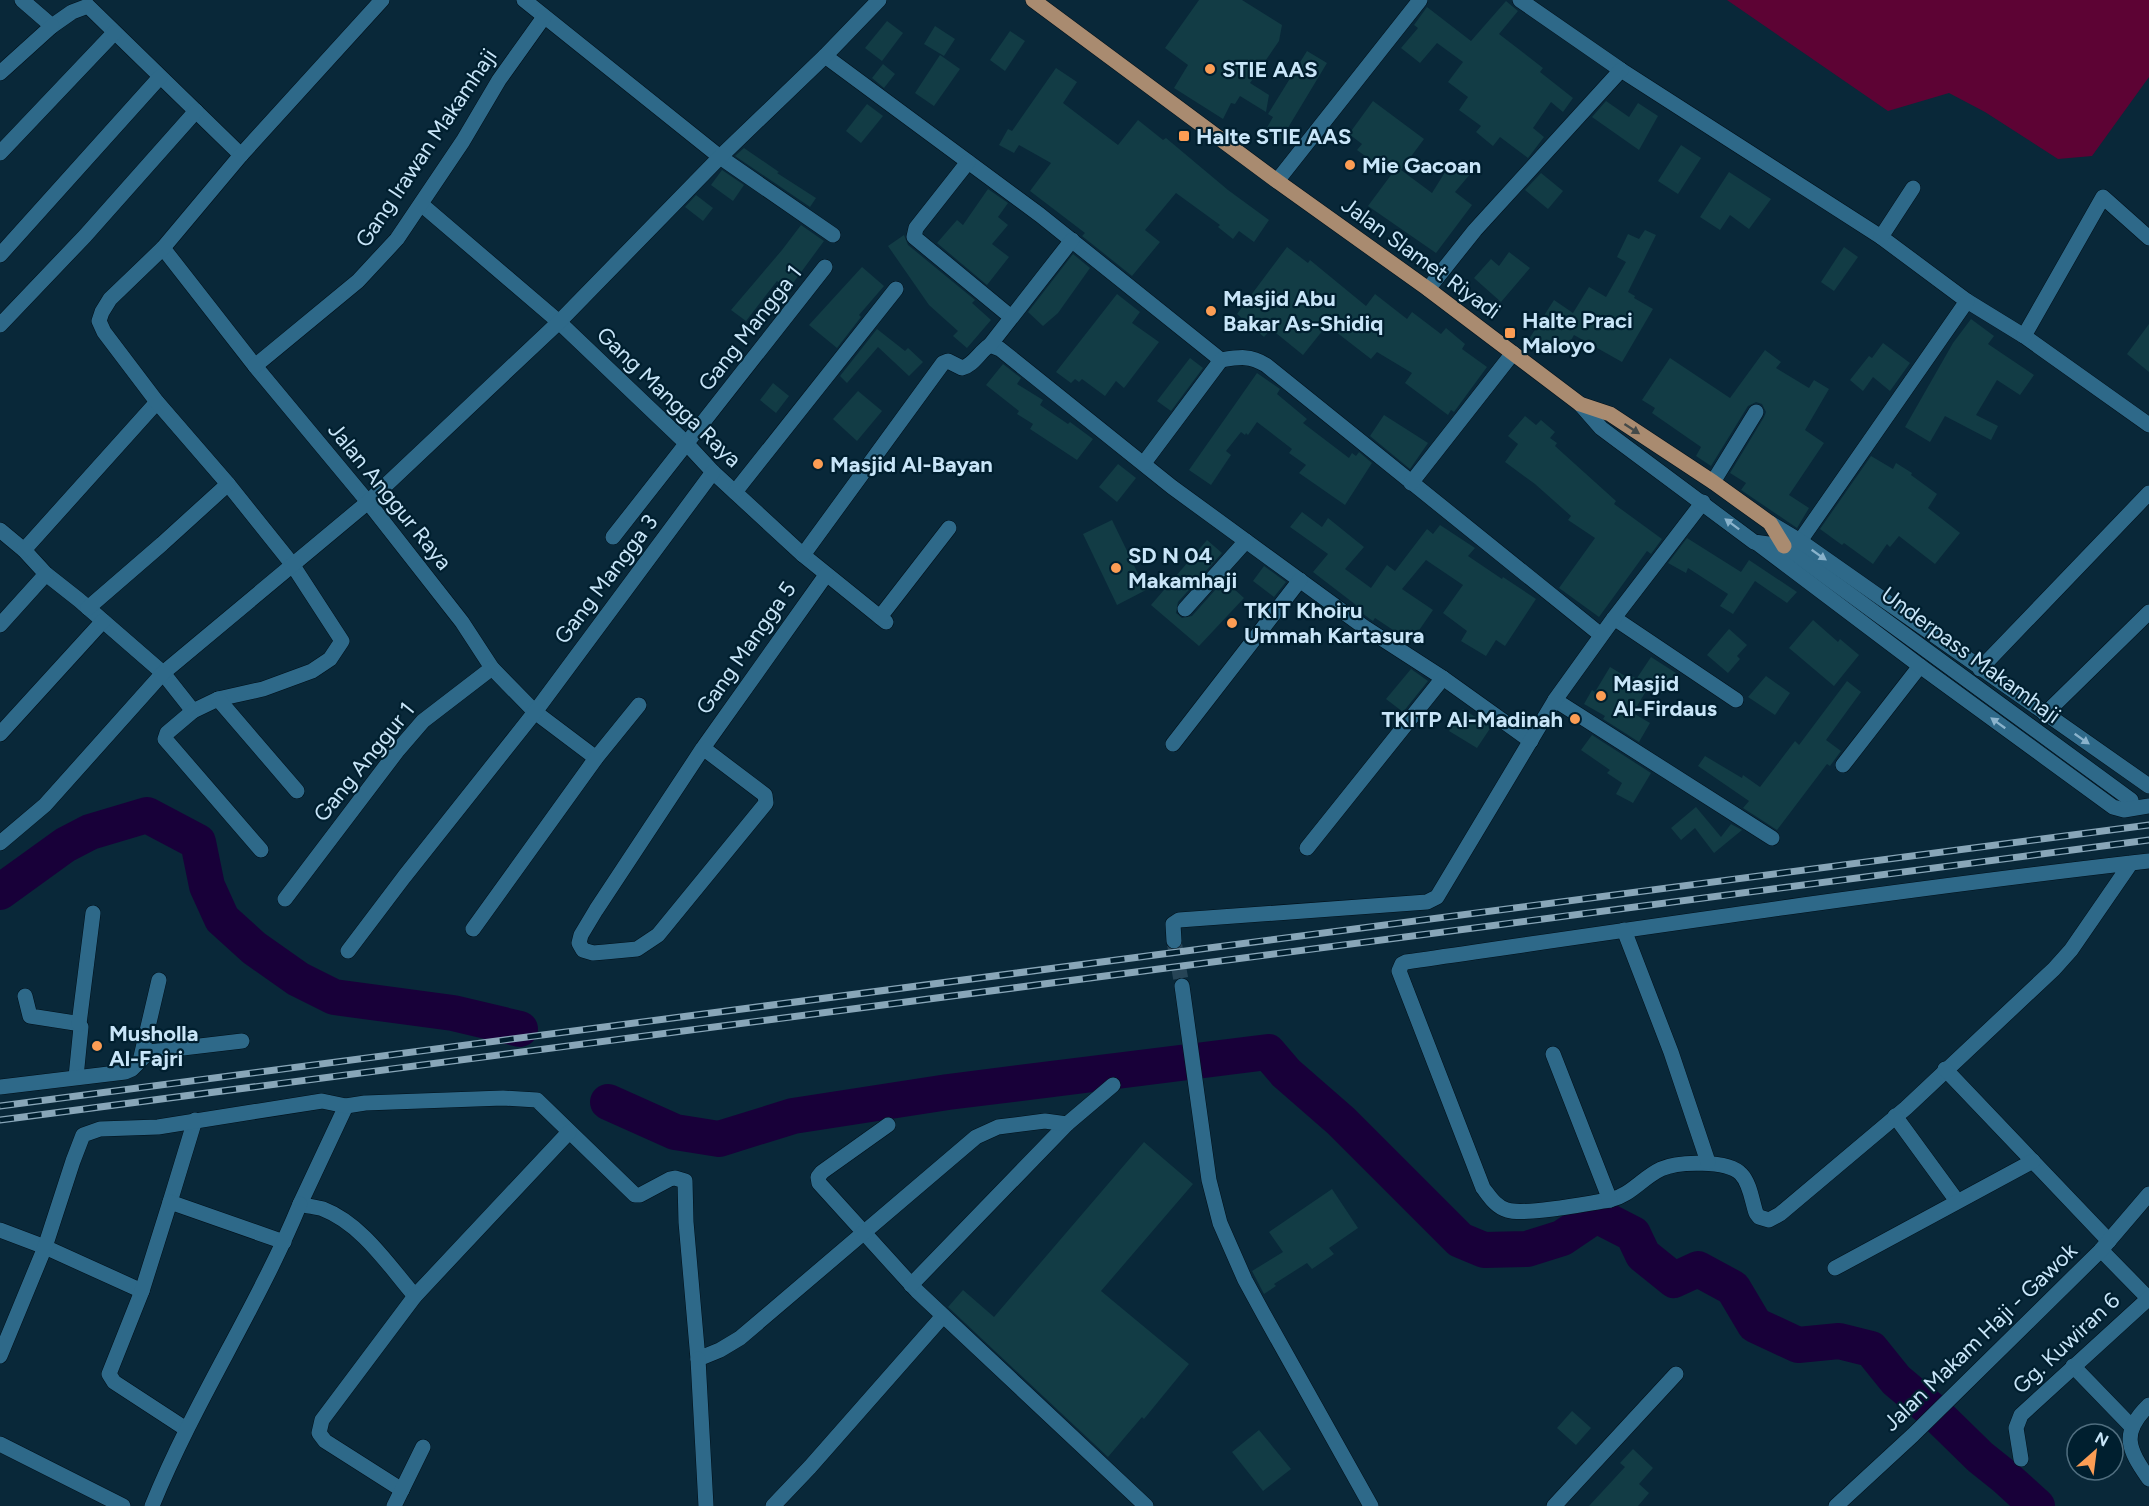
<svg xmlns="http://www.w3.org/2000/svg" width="2149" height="1506" font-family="Figtree,sans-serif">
<rect width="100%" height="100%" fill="#092839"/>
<polygon fill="#5d0334" points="1727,0 2149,0 2149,77 2092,156 2058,159 1985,112 1949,93 1888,111"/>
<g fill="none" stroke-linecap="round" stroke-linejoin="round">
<g stroke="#180039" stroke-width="36">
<polyline points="0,892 65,845 90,832 147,815 198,842 207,886 222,919 254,948 298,979 334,997 453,1013 520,1029"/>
<polyline points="608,1102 675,1132 719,1139 793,1116 948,1092 1268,1052 1286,1073 1341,1121 1460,1240 1484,1250 1527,1249 1562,1238 1596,1215 1633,1234 1643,1255 1674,1280 1698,1269 1733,1288 1755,1325 1798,1345 1839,1341 1871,1349 1896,1380 1935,1413 1980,1457 2005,1477 2037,1506"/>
</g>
</g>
<g fill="#123c45">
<polygon points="1199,0 1242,0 1282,25 1279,41 1250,83 1269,95 1266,112 1240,96 1235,104 1231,103 1223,119 1174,88 1188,65 1165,48"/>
<polygon points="1506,1 1518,11 1499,34 1543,68 1540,72 1573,98 1563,112 1551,102 1533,128 1544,137 1528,158 1500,137 1493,146 1476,132 1481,126 1459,110 1468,97 1448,82 1463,62 1437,43 1420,63 1401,48 1418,28 1414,25 1427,7 1471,41"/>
<polygon points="887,21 903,33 882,61 865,48"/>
<polygon points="935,26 955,39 944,56 924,44"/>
<polygon points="1010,31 1025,41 1005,71 990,60"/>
<polygon points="1307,51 1327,63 1280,141 1265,131 1273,117 1268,114"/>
<polygon points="940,55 960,69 934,106 915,93"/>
<polygon points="883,64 895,74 884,88 872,78"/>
<polygon points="1056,68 1077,82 1063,103 1118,145 1138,120 1163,140 1166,138 1228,190 1269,220 1254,242 1239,231 1233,239 1218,227 1220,225 1176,193 1145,230 1160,242 1132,276 1082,236 1085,233 1030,191 1051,163 1019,145 1014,153 999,145 1008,129 1012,131"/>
<polygon points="1373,101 1424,139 1401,170 1432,193 1452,161 1471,173 1455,192 1472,205 1436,253 1368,206 1391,175 1357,150 1362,144 1349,134"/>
<polygon points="1606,101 1629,117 1638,103 1658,116 1639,150 1592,117"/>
<polygon points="867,104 883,116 861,143 846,131"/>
<polygon points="1681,145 1701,158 1678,194 1658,181"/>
<polygon points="744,148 779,172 777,173 816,198 810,207 735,156"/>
<polygon points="722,170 744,185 733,201 711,185"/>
<polygon points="1729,172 1771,199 1749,229 1730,215 1720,230 1700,217"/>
<polygon points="1541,173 1563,191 1548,209 1525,190"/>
<polygon points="988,189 1008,203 998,217 1008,225 992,244 1009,257 987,285 937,243 957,220 963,225"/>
<polygon points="696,195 713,208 703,221 685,207"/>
<polygon points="801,225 824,241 788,290 777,281 746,321 731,310 782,250"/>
<polygon points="1645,230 1656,235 1628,292 1635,296 1634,298 1653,309 1622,362 1574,335 1566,349 1553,340 1546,350 1529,339 1554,300 1573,313 1589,287 1606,297 1626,262 1617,257 1628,234 1639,239"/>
<polygon points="904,235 908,245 975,300 972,303 991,320 967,348 953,336 958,331 929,305 888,246"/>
<polygon points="1287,247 1308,263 1310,260 1366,306 1375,294 1407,319 1412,312 1441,334 1446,328 1465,344 1462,349 1487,367 1454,412 1451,410 1448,415 1405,383 1412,373 1377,352 1371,359 1327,325 1303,355 1271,329 1264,337 1237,314"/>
<polygon points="1844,247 1858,257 1834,291 1821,282"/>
<polygon points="1509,252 1530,268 1501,302 1474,278 1491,259 1499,266"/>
<polygon points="1073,254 1090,268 1058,313 1043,326 1028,312"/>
<polygon points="862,267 884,286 859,315 861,317 837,348 809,325"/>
<polygon points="1117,294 1140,312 1132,323 1159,342 1124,388 1116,381 1105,396 1082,379 1079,382 1075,379 1071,383 1056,372"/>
<polygon points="1971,319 1994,336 1988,344 2034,375 2020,395 1997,380 1976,415 1998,426 1991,440 1945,416 1930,442 1905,427 1953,343"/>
<polygon points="2149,324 2149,372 2127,354"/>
<polygon points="877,329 905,351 908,348 923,362 909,376 878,347 847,383 840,376"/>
<polygon points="1883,343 1910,363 1890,391 1873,377 1863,391 1850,380 1869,356 1872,358"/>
<polygon points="1765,350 1781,362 1776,368 1809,388 1814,380 1829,389 1805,430 1824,443 1789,495 1809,508 1797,528 1741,490 1746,483 1730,473 1764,417 1766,412 1762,404 1756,402 1748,406 1711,466 1696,456 1701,447 1652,413 1655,408 1642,400 1670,358 1730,398"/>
<polygon points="1190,358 1203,368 1171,411 1157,401"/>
<polygon points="1003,364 1021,378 1017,384 1043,400 1040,405 1068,424 1070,422 1093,439 1077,460 1030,429 1033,424 1017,414 1019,411 986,385"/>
<polygon points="1257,373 1280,389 1277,394 1307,419 1303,423 1349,458 1352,453 1356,456 1359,452 1372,463 1345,505 1299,473 1306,465 1289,453 1292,449 1257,422 1248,435 1246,433 1245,435 1241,432 1226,451 1231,455 1211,485 1189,470"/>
<polygon points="773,383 789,396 776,413 760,400"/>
<polygon points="858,391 882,411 857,441 833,419"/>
<polygon points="1384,415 1428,443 1410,469 1370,436"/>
<polygon points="1525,416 1536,425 1541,420 1555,432 1550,438 1557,443 1555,446 1616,501 1614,504 1662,539 1651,554 1647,551 1599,617 1559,588 1595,538 1568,520 1571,516 1535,484 1505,462 1518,444 1508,436"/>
<polygon points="1871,456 1893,469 1896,463 1912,473 1911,475 1937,494 1928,508 1960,533 1935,564 1899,536 1890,547 1887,544 1873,564 1844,543 1842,545 1820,529"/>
<polygon points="1118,464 1136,478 1117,502 1099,487"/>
<polygon points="1302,512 1322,527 1328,518 1364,547 1345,569 1371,588 1387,565 1395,571 1427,529 1433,534 1440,525 1475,548 1468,556 1502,579 1503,577 1536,599 1505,646 1496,640 1486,656 1461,641 1467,631 1443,613 1463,585 1426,560 1402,589 1433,610 1411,642 1375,618 1373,621 1370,619 1354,607 1356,605 1313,572 1328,554 1290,527"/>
<polygon points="1112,520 1146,590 1117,605 1083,534"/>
<polygon points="1687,538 1741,572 1749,560 1797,592 1787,603 1755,581 1733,614 1720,606 1728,594 1688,568 1686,573 1668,563"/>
<polygon points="1207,540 1222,553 1178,602 1176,613 1182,618 1192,616 1224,580 1244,598 1199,646 1151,605"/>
<polygon points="1264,566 1286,582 1274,597 1253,581"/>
<polygon points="1813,620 1838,642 1840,639 1859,655 1834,686 1789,648"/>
<polygon points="1729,629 1747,645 1737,656 1740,659 1728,673 1707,655"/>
<polygon points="1651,657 1676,673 1662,694 1637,678"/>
<polygon points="1610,667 1630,679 1632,676 1649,686 1633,713 1650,723 1639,742 1603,719 1605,716 1584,704 1592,690 1595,692"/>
<polygon points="1411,669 1428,681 1403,712 1386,699"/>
<polygon points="1766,676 1790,693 1775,715 1748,697"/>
<polygon points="1847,681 1861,692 1826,740 1841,751 1830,766 1827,764 1777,830 1743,808 1749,801 1698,766 1705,756 1742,778 1743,775 1760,787 1795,741 1799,745"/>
<polygon points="1463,709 1491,727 1477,748 1449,731"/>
<polygon points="1592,735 1651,773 1633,803 1616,794 1622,783 1607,773 1610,770 1581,750"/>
<polygon points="1696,807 1721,837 1731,824 1742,830 1714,853 1695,828 1681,840 1671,828"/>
<polygon points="1144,1142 1193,1184 1101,1291 1189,1364 1144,1419 1142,1417 1108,1457 948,1307 963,1290 994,1317"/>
<polygon points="1332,1189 1358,1228 1329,1248 1334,1254 1312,1269 1307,1263 1274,1284 1276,1286 1264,1294 1252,1271 1283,1252 1269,1232"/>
<polygon points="1572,1411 1591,1428 1576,1445 1557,1428"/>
<polygon points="1259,1430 1291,1469 1263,1491 1232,1452"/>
<polygon points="1633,1449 1653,1468 1639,1484 1649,1493 1638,1506 1589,1506 1625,1467 1620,1463"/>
</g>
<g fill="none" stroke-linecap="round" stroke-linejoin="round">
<polyline stroke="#264456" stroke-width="15" stroke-dasharray="15 8" stroke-linecap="butt" points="1174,941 1182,986"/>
<defs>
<g id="street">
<polyline points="22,0 52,26 72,12 88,6 241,155"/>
<polyline points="524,0 720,157 833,235"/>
<polyline points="1520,0 1621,70 1881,237 1967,301 2024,336 2149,425"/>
<path d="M825,56L1040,215L1221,360C1239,357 1250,355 1266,365L1601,635"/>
<polyline points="0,73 52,26"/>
<polyline points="0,153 114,33"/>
<polyline points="968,162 916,228 914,237 1011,317"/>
<polyline points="1277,181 1420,0"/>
<polyline points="421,204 559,322 687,444 713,472 803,555 886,622"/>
<polyline points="1881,237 1913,188"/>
<polyline points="163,248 255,366 368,502 462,622 492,668 535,712 596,758"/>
<polyline points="0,255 160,77"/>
<polyline points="1428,289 1475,230 1621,70"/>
<polyline points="0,325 85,236 196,111"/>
<polyline points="2024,336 2103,197 2149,238"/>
<polyline points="990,345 1000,349 1172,487 1364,627 1443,678 1531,741"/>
<polyline points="255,366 358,281 397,239 463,141 499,80 544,17"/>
<polyline points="1144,463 1221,360"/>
<polyline points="1713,482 1756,412"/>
<polyline points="1411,483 1513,353"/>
<polyline points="735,492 896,289"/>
<polyline points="0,530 24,550 46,574 79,600 163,673 193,711 218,699 263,689 312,671 330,659 342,641 292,564 228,484"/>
<polyline points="613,537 825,267"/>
<polyline points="1800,541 1967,301"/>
<polyline points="24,550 157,402"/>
<path d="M803,555L943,363L948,361L962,368C974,365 979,352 990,345L1072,240"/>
<polyline points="88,608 162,544 228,484 157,402 104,332 99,321 102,312 110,299 163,248 241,155 382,0"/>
<polyline points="1185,609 1246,541"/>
<polyline points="880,617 949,528"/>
<polyline points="1614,618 1736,700"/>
<polyline points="0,625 46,574"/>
<polyline points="1980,669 2149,493"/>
<polyline points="218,699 297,791"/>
<polyline points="1555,700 1772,838"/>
<polyline points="193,711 167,733 165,739 261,850"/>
<polyline points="2045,714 2149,612"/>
<polyline points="0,734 103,621"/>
<polyline points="1173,744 1300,580"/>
<polyline points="703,748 765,795 766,803 658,935 637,949 605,952 593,953 583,950 579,943 581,935 596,910 703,748 826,575"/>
<polyline points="1843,765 1920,666"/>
<polyline points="0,843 45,805 163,673 368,502 559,322 720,157 825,56 879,0"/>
<polyline points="1307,848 1443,678"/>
<path d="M2131,863L2071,950L2054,969L1906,1108L1780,1214L1769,1220L1759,1217L1756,1213C1752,1201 1750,1183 1741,1174C1728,1160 1678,1161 1661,1169C1642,1178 1631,1195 1610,1200C1588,1203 1526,1216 1507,1210C1496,1207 1490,1197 1483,1188L1399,971L1402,964L1406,962C1647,927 1889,891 2131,863L2149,861"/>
<polyline points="285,899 398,750 423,721 492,668"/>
<polyline points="473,929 596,758 639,705"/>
<polyline points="1624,930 1671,1052 1708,1162"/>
<polyline points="1174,941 1173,924 1179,920 1427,902 1437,897 1555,700 1614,618 1703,502"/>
<polyline points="348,951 404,877 535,712 713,472"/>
<polyline points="1182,986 1209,1180 1220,1223 1245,1280 1263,1313 1371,1506"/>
<polyline points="25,996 30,1016 75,1023 81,1027 76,1077"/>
<polyline points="79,1024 93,913"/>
<polyline points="1553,1054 1610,1200"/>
<polyline points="140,1061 159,980"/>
<polyline points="1945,1069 2109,1241"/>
<polyline points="0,1087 125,1072 132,1069 149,1052 242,1041"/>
<path d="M346,1106L300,1204C307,1206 316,1207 323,1209C362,1224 389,1266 415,1296"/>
<polyline points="1895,1116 1957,1201"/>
<polyline points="888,1125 822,1172 818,1177 819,1183 917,1291 1146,1506"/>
<polyline points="170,1202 195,1120"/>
<polyline points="0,1230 45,1247 142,1291"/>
<polyline points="2101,1250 2149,1299"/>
<polyline points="1835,1268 2033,1161"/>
<polyline points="911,1285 1067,1124"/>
<polyline points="0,1356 45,1247 73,1161 83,1135 100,1129 158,1127 322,1101 346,1106 365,1103 503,1098 537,1100 635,1195 640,1195 670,1179 675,1178 685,1181 686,1222 698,1359 720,1350 740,1338 976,1137 998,1127 1045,1121 1067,1124 1113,1085"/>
<polyline points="698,1359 706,1506"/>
<polyline points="2073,1366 2132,1427"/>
<path d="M2149,1405C2120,1433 2128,1449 2149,1479"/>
<polyline points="186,1429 114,1382 109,1374 142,1291 170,1202 284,1242"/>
<polyline points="2021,1459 2016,1428 2021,1415 2149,1298"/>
<polyline points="402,1490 325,1441 319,1433 322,1420 415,1296 569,1132"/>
<path d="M152,1506C194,1402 257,1308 300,1204"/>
<polyline points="394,1506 423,1447"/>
<polyline points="773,1506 810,1467 943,1316"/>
<polyline points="1554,1506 1676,1374"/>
</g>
<g id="secondary">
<polyline points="1580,404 1601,428 1754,542 1784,546 2131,800"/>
<polyline points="1770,523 1800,541 2149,786"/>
<polyline points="1757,543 1920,666 2113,807 2124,810 2149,806"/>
<polyline points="0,1444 123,1506"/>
<polyline points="1836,1506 1913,1435 2101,1250 2149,1194"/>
</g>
<polyline id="primary" points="1033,0 1277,181 1428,289 1580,404 1610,414 1713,482 1770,523 1784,546"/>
</defs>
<use href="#street" stroke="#01101a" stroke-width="16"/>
<use href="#secondary" stroke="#01101a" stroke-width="16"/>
<use href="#primary" stroke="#01101a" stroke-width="16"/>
<use href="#street" stroke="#2e6989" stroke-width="15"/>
<use href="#secondary" stroke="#2e6989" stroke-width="15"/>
<use href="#primary" stroke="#a98b70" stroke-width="15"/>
<defs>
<g id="rail">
<polyline points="0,1106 2149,825"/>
<polyline points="0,1120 2149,840"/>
</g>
</defs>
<use href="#rail" stroke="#88a6b8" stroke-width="7"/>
<use href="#rail" stroke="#001f2f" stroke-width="4.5" stroke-dasharray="14" stroke-linecap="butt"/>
</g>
<defs><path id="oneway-solid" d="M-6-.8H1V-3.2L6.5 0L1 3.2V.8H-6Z" transform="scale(1.5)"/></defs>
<use fill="#444a49" href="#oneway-solid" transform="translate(1632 429) rotate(33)"/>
<g fill="#8ab3cc">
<use href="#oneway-solid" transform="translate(1732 524) rotate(-143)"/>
<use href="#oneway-solid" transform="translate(1819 555) rotate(35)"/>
<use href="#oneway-solid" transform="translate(1998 723) rotate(-144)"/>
<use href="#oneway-solid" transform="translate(2082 739) rotate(35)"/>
</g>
<g fill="#fc9d54" stroke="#001f2f" stroke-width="2">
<circle cx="1210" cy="69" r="6"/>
<rect x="1178" y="130" width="12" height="12" rx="3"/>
<circle cx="1350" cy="165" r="6"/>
<circle cx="1211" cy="311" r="6"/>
<rect x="1504" y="327" width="12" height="12" rx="3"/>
<circle cx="818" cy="464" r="6"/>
<circle cx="1116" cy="568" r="6"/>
<circle cx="1232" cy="623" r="6"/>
<circle cx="1601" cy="696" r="6"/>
<circle cx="1575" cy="719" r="6"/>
<circle cx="97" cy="1046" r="6"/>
</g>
<g text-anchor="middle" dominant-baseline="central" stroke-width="4.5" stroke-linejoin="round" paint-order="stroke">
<g font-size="22" font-weight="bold" fill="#c8e5f8" stroke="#001f2f" text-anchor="start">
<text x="1222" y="69">STIE AAS</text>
<text x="1196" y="136">Halte STIE AAS</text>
<text x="1362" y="165">Mie Gacoan</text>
<text x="1223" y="298">Masjid Abu<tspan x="1223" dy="25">Bakar As-Shidiq</tspan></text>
<text x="1522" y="320">Halte Praci<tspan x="1522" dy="25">Maloyo</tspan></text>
<text x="830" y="464">Masjid Al-Bayan</text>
<text x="1128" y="555">SD N 04<tspan x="1128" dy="25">Makamhaji</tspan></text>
<text x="1244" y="610">TKIT Khoiru<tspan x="1244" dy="25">Ummah Kartasura</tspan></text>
<text x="1613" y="683">Masjid<tspan x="1613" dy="25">Al-Firdaus</tspan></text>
<text x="1563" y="719" text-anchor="end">TKITP Al-Madinah</text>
<text x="109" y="1033">Musholla<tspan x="109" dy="25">Al-Fajri</tspan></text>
</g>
<g font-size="22" fill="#c8e5f8" stroke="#001f2f">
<text transform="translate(426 148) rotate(-56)">Gang Irawan Makamhaji</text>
<text transform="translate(1421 258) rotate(36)">Jalan Slamet Riyadi</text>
<text transform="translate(750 328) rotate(-52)">Gang Mangga 1</text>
<text transform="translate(669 397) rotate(44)">Gang Mangga Raya</text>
<text transform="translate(390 496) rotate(51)">Jalan Anggur Raya</text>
<text transform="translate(606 579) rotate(-53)">Gang Mangga 3</text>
<text transform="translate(746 648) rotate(-55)">Gang Mangga 5</text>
<text transform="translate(1971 655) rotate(36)">Underpass Makamhaji</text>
<text transform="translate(364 762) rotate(-51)">Gang Anggur 1</text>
<text transform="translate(1980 1337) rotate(-44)">Jalan Makam Haji - Gawok</text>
<text transform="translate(2066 1343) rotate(-43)">Gg. Kuwiran 6</text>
</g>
</g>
<g transform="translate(2095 1452) rotate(28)"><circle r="28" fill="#001f2f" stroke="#506e7f" stroke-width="1.5"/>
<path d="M0-4.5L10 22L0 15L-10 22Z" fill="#fc9d54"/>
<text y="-9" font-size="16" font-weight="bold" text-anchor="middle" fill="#c8e5f8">N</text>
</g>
</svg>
